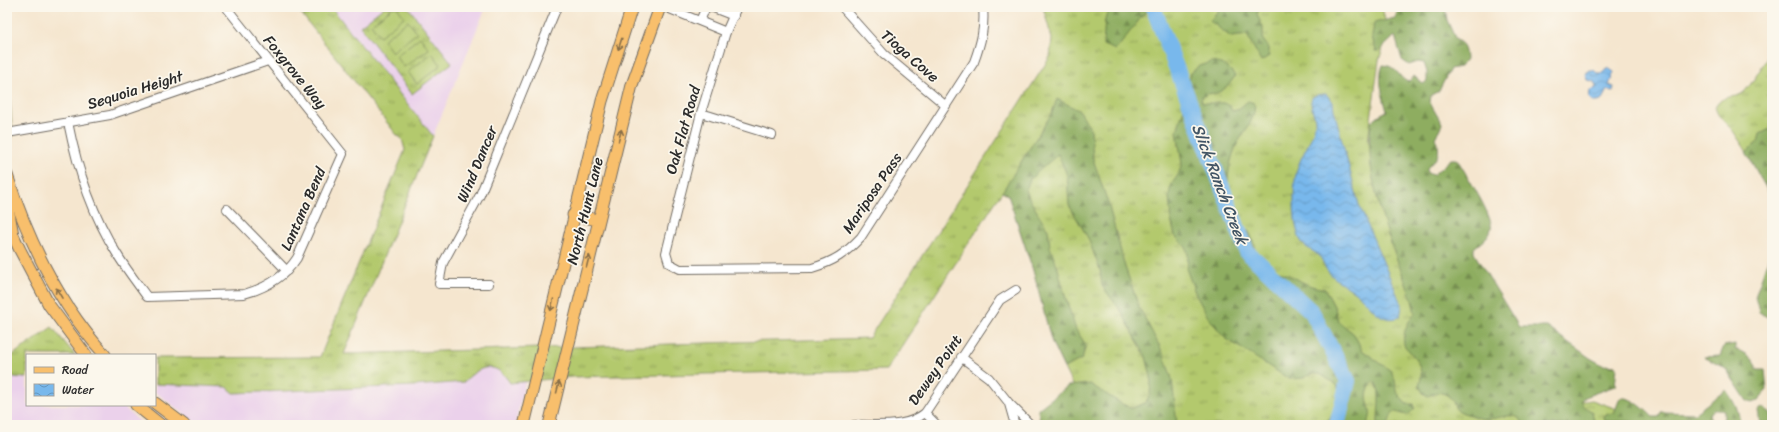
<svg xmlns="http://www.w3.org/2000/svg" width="1779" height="432" font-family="Sriracha,sans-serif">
<defs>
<pattern id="grass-tufts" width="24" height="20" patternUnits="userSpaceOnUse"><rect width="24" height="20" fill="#b3c96d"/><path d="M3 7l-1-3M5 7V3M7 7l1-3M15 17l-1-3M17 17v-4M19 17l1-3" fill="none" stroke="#92a35a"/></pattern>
<pattern id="forest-firs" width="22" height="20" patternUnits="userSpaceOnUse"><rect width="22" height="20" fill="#8ead60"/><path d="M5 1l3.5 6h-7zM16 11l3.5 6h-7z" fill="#748d4f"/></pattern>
<pattern id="water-waves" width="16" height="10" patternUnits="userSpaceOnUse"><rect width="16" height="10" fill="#78b8ec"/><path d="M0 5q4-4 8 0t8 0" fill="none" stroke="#6396bf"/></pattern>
</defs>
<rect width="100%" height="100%" fill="#fbf7ec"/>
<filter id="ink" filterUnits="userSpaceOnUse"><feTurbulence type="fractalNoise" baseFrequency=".025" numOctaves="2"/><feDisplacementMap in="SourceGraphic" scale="8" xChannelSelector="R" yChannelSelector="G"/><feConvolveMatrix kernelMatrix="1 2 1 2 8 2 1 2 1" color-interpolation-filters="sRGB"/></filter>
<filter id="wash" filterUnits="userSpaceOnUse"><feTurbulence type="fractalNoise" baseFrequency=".012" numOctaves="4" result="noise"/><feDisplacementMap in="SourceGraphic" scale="16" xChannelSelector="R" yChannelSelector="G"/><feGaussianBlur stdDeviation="0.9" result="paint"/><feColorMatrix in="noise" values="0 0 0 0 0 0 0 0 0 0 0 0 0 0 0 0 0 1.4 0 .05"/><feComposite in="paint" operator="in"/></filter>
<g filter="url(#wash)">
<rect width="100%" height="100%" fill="#f5e6cf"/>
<g fill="#ebd1eb">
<polygon points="331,7 486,7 433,136"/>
<polygon points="52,327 75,355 27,355 27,405 121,405 144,425 7,425 7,359"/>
<polygon points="491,367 498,369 505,375 527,375 515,425 199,425 155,392 155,377"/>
</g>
<g fill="url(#grass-tufts)" stroke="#6f7a4c">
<path d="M296,7H331L433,136L344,354L869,338L1050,57L1052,39L1043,7H1382L1388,33L1379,60L1368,141L1512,412L1592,400L1661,425H1084L1075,391L1052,343L1033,270L1008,195L1002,192L886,370L571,377L510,383C496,361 481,364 464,382L414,386L234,393L227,387L155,384V358L320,357L405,150L402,139L396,134Z"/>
<polygon points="384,7 408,7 452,63 412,94 360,26"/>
<path d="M1772,50V199C1761,176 1748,152 1733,131C1726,122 1718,119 1715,107C1726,91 1733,101 1744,92C1754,82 1764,62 1772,50Z"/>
<polygon points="7,64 13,136 7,141"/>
<polygon points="52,327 75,355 27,355 27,378 7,377 7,359"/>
</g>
<g fill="url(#forest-firs)" stroke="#5c6c46">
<polygon points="1110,7 1149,7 1116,50 1103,45 1105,19"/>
<polygon points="1221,7 1259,7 1257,15 1263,27 1263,40 1269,48 1269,56 1261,61 1247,35 1231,37 1210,21"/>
<path d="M1399,7H1445L1447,20L1456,40C1465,44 1465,49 1466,59L1460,67L1450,69L1439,91L1431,95L1430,103L1442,124L1435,138C1442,152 1438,158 1427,168V173L1433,175L1451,159H1457C1464,171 1495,219 1491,229C1489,237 1480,243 1474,248V253L1519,327H1547L1590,358L1603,365L1617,366L1615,386L1587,396L1581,401L1584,406L1592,412L1594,420L1589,425H1524C1517,408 1499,420 1485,419C1481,419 1475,417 1470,415C1466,414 1460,412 1456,409C1454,407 1454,403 1452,400C1447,392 1435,390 1428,396L1423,393L1419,385C1424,373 1420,364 1412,354C1410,351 1405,348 1404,344C1402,333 1408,321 1415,313L1412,300C1392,244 1363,183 1371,122L1379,115L1387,111C1383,97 1377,78 1383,65C1398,66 1397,77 1408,82L1414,76L1423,84L1427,81V72L1424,63L1418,62L1409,65L1402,60L1395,36L1379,51H1376L1372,37L1374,23L1395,18Z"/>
<path d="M1211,62C1222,63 1229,67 1235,76C1231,82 1227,88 1221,91C1213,96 1209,90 1201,99L1203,103H1224L1229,105L1232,111L1237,110L1248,101L1254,103C1257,116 1247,128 1240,139C1229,156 1223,191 1233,210C1237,218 1244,225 1249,232C1255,242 1254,254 1262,263L1311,286L1325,289L1335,308L1338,321L1354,334L1362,350L1391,371L1395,380L1396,391L1406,404H1414L1415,408L1408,415C1391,412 1394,407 1388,425H1378C1377,413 1383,389 1374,381C1357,401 1379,409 1366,425H1320L1327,421L1334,413L1338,404L1340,394L1337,385L1320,374L1312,373L1304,378L1289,379L1225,338L1208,317L1196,295L1187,271L1188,255L1186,247L1175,236L1171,220L1169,196L1171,185L1178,175L1182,164L1177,131L1186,101L1187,85L1191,73L1199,66Z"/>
<polygon points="1057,99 1080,111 1091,130 1093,159 1108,203 1125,267 1139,307 1164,355 1172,379 1177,425 1040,425 1038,409 1068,386 1090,384 1122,404 1133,408 1145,403 1150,395 1151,377 1146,357 1121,311 1102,286 1100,270 1088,238 1069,205 1067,175 1058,154 1030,179 1026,190 1030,200 1048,230 1050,247 1057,265 1066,299 1076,330 1086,345 1082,359 1064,368 1052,343 1033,270 1008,195 1002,192 1052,113"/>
<polygon points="1772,111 1772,199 1746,152 1758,142 1760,134 1770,129"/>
<polygon points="1772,247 1772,316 1767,317 1759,312 1755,297"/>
<path d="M1735,344V349C1748,354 1752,358 1758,370H1765L1767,390L1757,401L1752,403L1747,401L1726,369L1704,357L1720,356L1724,346Z"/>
<path d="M1726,390C1733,400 1741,413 1739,425H1721L1724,417V410C1717,408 1712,409 1709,414L1711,420L1709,425H1639C1627,418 1617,423 1605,421L1604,417L1606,414L1614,413L1620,398C1632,396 1645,410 1653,417H1659L1661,412L1695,413Z"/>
<polygon points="1762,407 1772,415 1772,425 1760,425 1758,410"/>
</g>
<g fill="#b3c96d" stroke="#6f7a4c">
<polygon points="393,7 397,7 404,17 380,36 371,24"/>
<polygon points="408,21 417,33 392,52 383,40"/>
<polygon points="420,37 429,49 404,67 396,56"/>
<polygon points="432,53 441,65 417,84 408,72"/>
</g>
<g fill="url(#water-waves)" stroke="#52728c">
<path d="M1608,68L1614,72L1609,85L1614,87L1613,91L1607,90L1601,101C1596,103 1593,102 1589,98L1590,90L1596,88V85L1593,81L1587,80L1585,74L1590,70H1594L1597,74H1601Z"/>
<path d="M1326,94L1333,102L1334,110L1359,205L1402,306L1400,317C1380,324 1373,307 1360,296C1350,287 1335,281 1327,270C1323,265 1323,259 1318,255C1313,250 1307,249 1303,244C1292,230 1293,190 1296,173C1300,156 1312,142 1315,125C1317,111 1299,94 1326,94Z"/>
</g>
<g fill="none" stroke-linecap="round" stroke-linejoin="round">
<polyline stroke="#78b8ec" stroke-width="16" points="1153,7 1247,252 1312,312 1348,381 1337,425"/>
</g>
</g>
<g filter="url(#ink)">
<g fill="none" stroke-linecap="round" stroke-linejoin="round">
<defs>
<g id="minor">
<polyline points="665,7 726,32"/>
<polyline points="711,7 734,16"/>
<path d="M737,7L726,32L701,113L666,253L669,263L680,269L812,268C835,261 845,254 861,237L974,62C981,43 985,28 983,7"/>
<polyline points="842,7 884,54 945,105"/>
<polyline points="700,21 706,7"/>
<polyline points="701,113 772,135"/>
<path d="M68,122C77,168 92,214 117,254C126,269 137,283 147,297L244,294C266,288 284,278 297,258L343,154L226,7"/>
<polyline points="7,133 110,115 268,61"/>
<polyline points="227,209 287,271"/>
<polyline points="489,284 439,284 443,263 480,195 557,7"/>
<polyline points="961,357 989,378 1009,403 1031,425"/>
<polyline points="1009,404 1015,425"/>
<polyline points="925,413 937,425"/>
<path d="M854,425C878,424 905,429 925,413L1000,300L1016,290"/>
</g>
<g id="major">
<path d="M7,175C28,241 58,303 105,355"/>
<polyline points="7,193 8,208 13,235 20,250 49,305 86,355"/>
<polyline points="573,215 598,220"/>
<polyline points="155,403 184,425"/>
<polyline points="136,405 161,425"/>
<polyline points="524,425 602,101 632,7"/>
<polyline points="549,425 632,85 660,7"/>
</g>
</defs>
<use href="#minor" stroke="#726c64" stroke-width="10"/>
<use href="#major" stroke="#726c64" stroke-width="13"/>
<use href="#minor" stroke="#fff" stroke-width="8"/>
<use href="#major" stroke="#f8bf6c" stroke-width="11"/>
</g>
<defs><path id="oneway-shaft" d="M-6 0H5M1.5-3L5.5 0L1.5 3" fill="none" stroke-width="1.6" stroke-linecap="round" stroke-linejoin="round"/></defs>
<g stroke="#876e48">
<use href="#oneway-shaft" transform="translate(620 44) rotate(108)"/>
<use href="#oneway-shaft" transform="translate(620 135) rotate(-76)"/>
<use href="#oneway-shaft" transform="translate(588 261) rotate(-76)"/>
<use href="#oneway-shaft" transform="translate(59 293) rotate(-120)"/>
<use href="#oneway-shaft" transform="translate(552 305) rotate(103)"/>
<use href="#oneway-shaft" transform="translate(558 387) rotate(-76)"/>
</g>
</g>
<g text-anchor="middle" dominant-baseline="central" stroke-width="3.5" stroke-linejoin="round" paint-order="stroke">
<g font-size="15" fill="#2b2b2b" stroke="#fbf7ec">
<text transform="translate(910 56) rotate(41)">Tioga Cove</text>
<text transform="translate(295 72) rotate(51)">Foxgrove Way</text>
<text transform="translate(135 90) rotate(-17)">Sequoia Height</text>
<text transform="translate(683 130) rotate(-74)">Oak Flat Road</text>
<text transform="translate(477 164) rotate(-67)">Wind Dancer</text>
<text transform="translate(872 193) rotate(-56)">Mariposa Pass</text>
<text transform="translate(303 209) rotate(-66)">Lantana Bend</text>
<text transform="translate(585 211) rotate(-76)">North Hunt Lane</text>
<text transform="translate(935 370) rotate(-55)">Dewey Point</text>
</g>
<g font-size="16" font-style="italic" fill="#425565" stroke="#fbf7ec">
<text transform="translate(1220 184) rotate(69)">Slick Ranch Creek</text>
</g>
</g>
<rect width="1779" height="432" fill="none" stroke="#fbf7ec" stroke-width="24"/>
<rect x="26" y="354" width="130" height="52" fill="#fbf7ec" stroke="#a8a59f"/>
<rect x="34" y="367" width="20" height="6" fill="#f8bf6c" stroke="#a8a59f"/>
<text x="62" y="374" font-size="12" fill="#2b2b2b">Road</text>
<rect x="34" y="384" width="20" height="12" fill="url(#water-waves)" stroke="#a8a59f"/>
<text x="62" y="394" font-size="12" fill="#2b2b2b">Water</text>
</svg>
